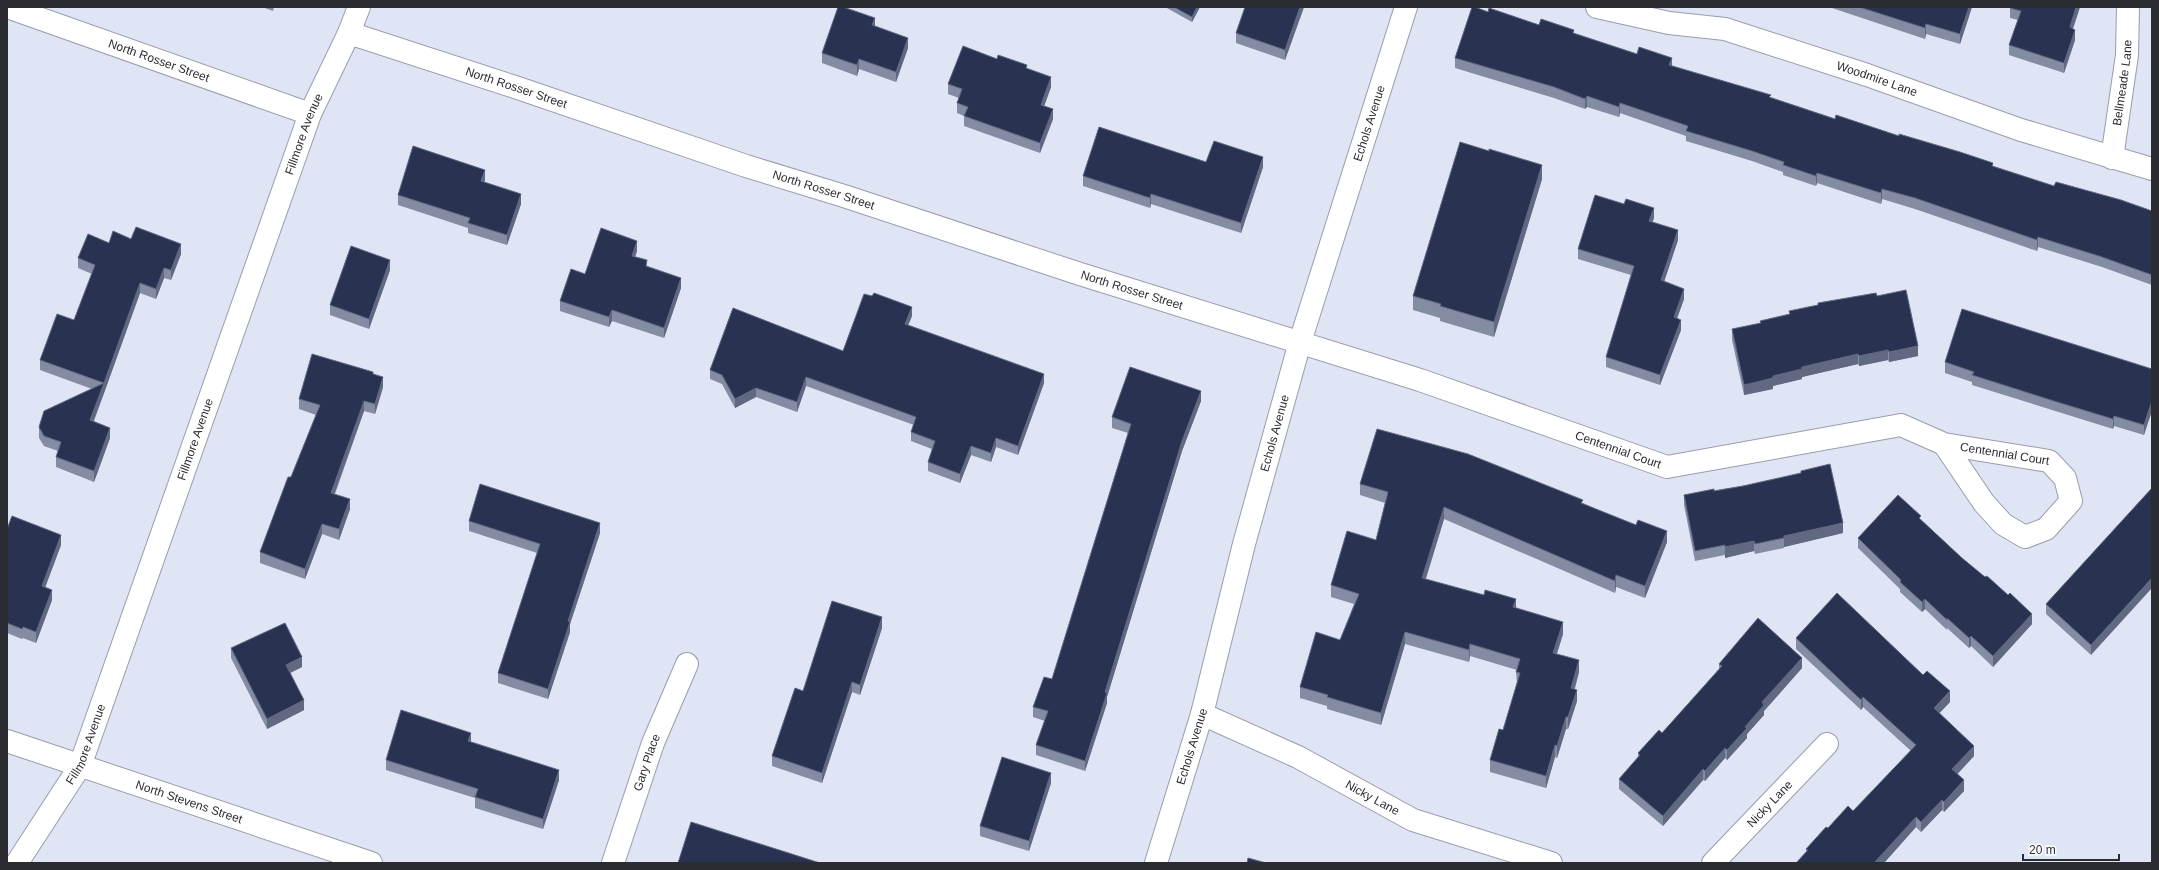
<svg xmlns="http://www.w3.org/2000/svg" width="2159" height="870" font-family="Helvetica,sans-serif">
<rect width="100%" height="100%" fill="#e0e5f5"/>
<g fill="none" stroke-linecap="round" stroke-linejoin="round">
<defs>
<g id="street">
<path id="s1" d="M7,7L310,114"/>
<path id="s2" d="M1597,7L1669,23L1725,29L1867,75L2021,130L2152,169"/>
<path id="s3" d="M349,33L518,88L746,166L844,196L1080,274L1420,380L1667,467L1901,425L1944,444L2049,461L2065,478L2071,501L2046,529L2025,537L2003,524L1984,503L1944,444"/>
<path id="s4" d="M2112,158L2127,55L2128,7"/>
<path id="s5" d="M1202,714L1298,757L1413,820L1551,863"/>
<path id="s6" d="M7,741L371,863"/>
<path id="s7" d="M17,863L80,766L310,114L349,33L359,7"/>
<path id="s8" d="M613,863L653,743L687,664"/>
<path id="s9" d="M1156,863L1202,714L1244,544L1300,342L1406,7"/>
<path id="s10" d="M1713,863L1827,744"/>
</g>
</defs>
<use href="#street" stroke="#989dac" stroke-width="24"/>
<use href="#street" stroke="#fff" stroke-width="22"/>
</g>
<g fill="#848ca3">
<polygon points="262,7 274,7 273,11"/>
<polygon points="1165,7 1200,7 1192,22"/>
<polygon points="1304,7 1285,60 1236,43 1236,33"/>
<polygon points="1829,7 1972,7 1960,44 1926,34 1925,39"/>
<polygon points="2010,7 2080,7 2073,29 2075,40 2064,73 2009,55 2009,45 2018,20 2010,18"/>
<polygon points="1488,12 1574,33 1672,66 1835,119 1993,166 2054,186 2152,211 2152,285 2102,267 2038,247 2037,251 1915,209 1882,199 1881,204 1817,183 1816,186 1783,175 1783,172 1752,161 1686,141 1686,136 1620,113 1619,117 1587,107 1585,109 1554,98 1455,68 1455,58"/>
<polygon points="875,26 908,48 896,82 859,69 857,76 822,63 822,53"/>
<polygon points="997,59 1027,69 1051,87 1044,106 1053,119 1040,153 964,126 964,116 957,113 957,103 959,98 948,94 948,84"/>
<polygon points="1489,151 1542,179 1494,337 1440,321 1440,318 1413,310 1413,296"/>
<polygon points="1206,162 1263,167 1241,233 1151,204 1150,208 1083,186 1083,176"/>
<polygon points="485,180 484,182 521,204 507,245 468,233 468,228 398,205 398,195"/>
<polygon points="1624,204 1654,218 1652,222 1678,240 1664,282 1684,299 1677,318 1681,330 1660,385 1606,367 1606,357 1631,275 1578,259 1578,249"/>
<polygon points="131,239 181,254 171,280 164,278 156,299 140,293 94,421 110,438 94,482 56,467 56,457 58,451 44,446 39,438 39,427 92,389 40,370 40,360 74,320 92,274 78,268 78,258"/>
<polygon points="637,251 635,257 647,267 681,288 664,338 612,321 609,327 560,311 560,301 585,274"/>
<polygon points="390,270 369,329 330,315 330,305"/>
<polygon points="1877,296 1918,356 1889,362 1888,360 1859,366 1858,364 1802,377 1802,379 1773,386 1773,389 1744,395 1732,340 1732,329 1760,323 1760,321"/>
<polygon points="912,316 908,325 1044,383 1018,455 996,447 991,462 971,455 960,483 928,471 928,462 932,449 911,441 911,432 914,425 806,386 797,412 756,397 735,408 722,384 710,379 710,370 843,351"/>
<polygon points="1945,362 2152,369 2144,435 2114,426 2113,429 1972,385 1972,382 1945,373"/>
<polygon points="373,374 383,387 375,414 364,411 335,494 350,509 339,540 322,534 305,579 260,563 260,552 291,477 316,415 299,409 299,399"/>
<polygon points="1201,401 1182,451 1107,697 1107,703 1085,771 1036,755 1036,745 1045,721 1033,717 1033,707 1052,679 1128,433 1112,428 1112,417"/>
<polygon points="1801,471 1843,533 1784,547 1784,548 1755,554 1754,551 1725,558 1725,555 1695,561 1684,505 1684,495 1743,486 1801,474"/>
<polygon points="1360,484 1583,503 1667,542 1645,598 1616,587 1615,593 1444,519 1426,579 1516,608 1563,634 1557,654 1579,672 1575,689 1577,701 1568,729 1566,729 1557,758 1555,757 1546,788 1490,772 1490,760 1503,730 1517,684 1516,672 1517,670 1470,656 1469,662 1405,644 1381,725 1327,709 1327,706 1300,698 1300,687 1340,640 1354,604 1331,597 1331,585 1376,540 1385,503 1360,495"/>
<polygon points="2152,488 2091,655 2046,614 2046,604"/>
<polygon points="1921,520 2032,624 1993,667 1971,646 1969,648 1947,628 1947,630 1925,609 1922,612 1900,592 1900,589 1858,548 1858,538"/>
<polygon points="469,521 600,533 570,624 570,632 548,699 498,683 498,673 537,553 469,531"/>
<polygon points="7,529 61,545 45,587 52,600 36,643 23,638 22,639 7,633"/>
<polygon points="882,628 860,695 852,692 822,783 772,766 772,756 803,691"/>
<polygon points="1796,638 1950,702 1939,713 1974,756 1957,774 1964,791 1944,812 1942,810 1921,832 1916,827 1884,863 1796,863 1806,853 1806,849 1828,828 1853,811 1911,751 1863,707 1861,710 1796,649"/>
<polygon points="231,648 302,667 290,673 304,710 267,729 231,658"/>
<polygon points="1719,664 1802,668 1764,711 1764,715 1747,734 1747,738 1727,760 1725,758 1705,781 1703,780 1663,826 1619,789 1619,779 1638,757 1638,753 1662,733 1719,669"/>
<polygon points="471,742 559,780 543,829 475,808 475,798 386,770 386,760"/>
<polygon points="1051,783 1029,851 980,836 980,826"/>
</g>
<g fill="#606882">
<polygon points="1197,7 1200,7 1192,22 1192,17"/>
<polygon points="1300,7 1304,7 1285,60 1285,50"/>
<polygon points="1969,7 1972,7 1960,44 1960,34"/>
<polygon points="2076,7 2080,7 2070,37 2070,27"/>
<polygon points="875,18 875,28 872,25"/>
<polygon points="1926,24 1926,34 1925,39 1925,28"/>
<polygon points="2075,30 2075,40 2064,73 2064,63"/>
<polygon points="908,38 908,48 896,82 896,72"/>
<polygon points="1672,58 1672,68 1669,65"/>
<polygon points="859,59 859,69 857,76 857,65"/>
<polygon points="1051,77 1051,87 1041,115 1041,105"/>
<polygon points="1587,96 1587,107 1585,109 1585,99"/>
<polygon points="1620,103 1620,113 1619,117 1619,107"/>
<polygon points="1053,109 1053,119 1040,153 1040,143"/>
<polygon points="1263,157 1263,167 1241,233 1241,223"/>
<polygon points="1542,165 1542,179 1494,337 1494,322"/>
<polygon points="485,170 485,180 481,191 481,181"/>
<polygon points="1817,173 1817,183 1816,186 1816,176"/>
<polygon points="1882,189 1882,199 1881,204 1881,193"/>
<polygon points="521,194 521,204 507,245 507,235"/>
<polygon points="1151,194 1151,204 1150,208 1150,198"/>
<polygon points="1654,208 1654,218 1649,231 1649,221"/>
<polygon points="1678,230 1678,240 1661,291 1661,280"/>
<polygon points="2038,237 2038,247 2037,251 2037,240"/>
<polygon points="637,241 637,251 632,266 632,256"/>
<polygon points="181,244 181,254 171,280 171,270"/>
<polygon points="390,260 390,270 369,329 369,319"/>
<polygon points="164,268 164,278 156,299 156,289"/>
<polygon points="681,278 681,288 664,338 664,328"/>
<polygon points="140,283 140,293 104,393 104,383"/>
<polygon points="1684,289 1684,299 1674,327 1674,317"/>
<polygon points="912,307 912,316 905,333 905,324"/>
<polygon points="612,310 612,321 609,327 609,317"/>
<polygon points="1681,320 1681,330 1660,385 1660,375"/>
<polygon points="1918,346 1918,356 1889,362 1889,352"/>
<polygon points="1888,350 1888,360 1859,366 1859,356"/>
<polygon points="1858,354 1858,364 1802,377 1802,379 1773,386 1773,389 1744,395 1744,385 1802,367"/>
<polygon points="1044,374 1044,383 1018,455 1018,446"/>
<polygon points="383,377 383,387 375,414 375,404"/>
<polygon points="806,377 806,386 797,412 797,402"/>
<polygon points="104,383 104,393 90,430 90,420"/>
<polygon points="756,388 756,397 735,408 735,399"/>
<polygon points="1201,391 1201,401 1182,451 1107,697 1107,703 1085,771 1085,761 1105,692 1182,441"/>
<polygon points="364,401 364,411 331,503 331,493"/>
<polygon points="2152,401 2152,411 2144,435 2144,425"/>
<polygon points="2114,416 2114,426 2113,429 2113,419"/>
<polygon points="110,428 110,438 94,482 94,471"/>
<polygon points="996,438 996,447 991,462 991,453"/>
<polygon points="971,446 971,455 960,483 960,474"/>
<polygon points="350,499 350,509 339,540 339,529"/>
<polygon points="1444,507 1444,519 1422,590 1422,578"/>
<polygon points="600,523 600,533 570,624 570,632 548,699 548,689 568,621"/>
<polygon points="1843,523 1843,533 1784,547 1784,536"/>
<polygon points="322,524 322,534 305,579 305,569"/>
<polygon points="1667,531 1667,542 1645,598 1645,586"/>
<polygon points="61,535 61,545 42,596 42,586"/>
<polygon points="1754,541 1754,551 1725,558 1725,547"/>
<polygon points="1616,575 1616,587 1615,593 1615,581"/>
<polygon points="2152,578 2152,588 2091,655 2091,645"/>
<polygon points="52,590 52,600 36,643 36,632"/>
<polygon points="1516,599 1516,611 1513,607"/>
<polygon points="1925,599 1925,609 1922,612 1922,602"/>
<polygon points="2032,614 2032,624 1993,667 1993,656"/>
<polygon points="882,617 882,628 860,695 860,685"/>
<polygon points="1563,622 1563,634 1553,665 1553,653"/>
<polygon points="1405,632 1405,644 1381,725 1381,713"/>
<polygon points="1971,636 1971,646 1969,648 1969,638"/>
<polygon points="1470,644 1470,656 1469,662 1469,650"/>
<polygon points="302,657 302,667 286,675 286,665"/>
<polygon points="1802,658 1802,668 1764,711 1764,715 1747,734 1747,738 1727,760 1727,750 1762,702"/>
<polygon points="1579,660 1579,672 1571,700 1571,688"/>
<polygon points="852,682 852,692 822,783 822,773"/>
<polygon points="1577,690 1577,701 1568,729 1568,717"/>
<polygon points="1950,691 1950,702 1934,719 1934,708"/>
<polygon points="1863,697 1863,707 1861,710 1861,700"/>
<polygon points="304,700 304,710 267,729 267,719"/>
<polygon points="1566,717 1566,729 1557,758 1557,746"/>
<polygon points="471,733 471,743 468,741"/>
<polygon points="1555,745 1555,757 1546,788 1546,776"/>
<polygon points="1974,746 1974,756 1952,780 1952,769"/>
<polygon points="1725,748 1725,758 1705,781 1705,771"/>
<polygon points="1703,769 1703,780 1663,826 1663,816"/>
<polygon points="559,770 559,780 543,829 543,819"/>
<polygon points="1051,773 1051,783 1029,851 1029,841"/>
<polygon points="1964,780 1964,791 1944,812 1944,802"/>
<polygon points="1942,800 1942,810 1921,832 1921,822"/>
<polygon points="1916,817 1916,827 1884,863 1874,863"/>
</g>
<g fill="#293351" stroke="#606882">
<polygon points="838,7 843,7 875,18 872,25 908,38 896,72 859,59 857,65 822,53"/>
<polygon points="1174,7 1197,7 1192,17"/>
<polygon points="1245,7 1300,7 1285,50 1236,33"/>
<polygon points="1472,7 1475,7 1488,12 1489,8 1539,25 1541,19 1574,30 1573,33 1637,54 1639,47 1672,58 1669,65 1771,95 1769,97 1835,119 1836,115 1899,136 1899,134 1960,152 1993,163 1992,166 2054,186 2056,182 2121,200 2152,211 2152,275 2102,257 2038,237 2037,240 1915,198 1882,189 1881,193 1817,173 1816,176 1783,165 1784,162 1752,151 1686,131 1688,126 1620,103 1619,107 1587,96 1585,99 1554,87 1455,58"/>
<polygon points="1859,7 1969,7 1960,34 1926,24 1925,28"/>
<polygon points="2010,7 2076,7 2070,27 2075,30 2064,63 2009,45 2021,11 2010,8"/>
<polygon points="963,46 997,59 998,55 1027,65 1026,68 1051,77 1041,105 1053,109 1040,143 964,116 968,107 957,103 962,89 948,84"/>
<polygon points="1099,127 1206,162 1214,141 1263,157 1241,223 1151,194 1150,198 1083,176"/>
<polygon points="1460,142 1489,151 1489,149 1542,165 1494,322 1440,306 1441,304 1413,296"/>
<polygon points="413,146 485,170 481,181 521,194 507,235 468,223 470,218 398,195"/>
<polygon points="1595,195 1624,204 1626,199 1654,208 1649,221 1678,230 1661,280 1684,289 1674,317 1681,320 1660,375 1606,357 1634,266 1578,249"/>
<polygon points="136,227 181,244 171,270 164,268 156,289 140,283 104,383 40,360 57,314 74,320 95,265 78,258 88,234 109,243 113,231 131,239"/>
<polygon points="601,228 637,241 632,256 647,260 646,266 681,278 664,328 612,310 609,317 560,301 571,269 585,274"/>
<polygon points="351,246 390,260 369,319 330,305"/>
<polygon points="1906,290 1918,346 1889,352 1888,350 1859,356 1858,354 1802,367 1802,369 1773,376 1773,378 1744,385 1732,329 1761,323 1760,321 1790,314 1789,311 1818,305 1818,303 1876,293 1877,296"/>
<polygon points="874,293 912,307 905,324 1044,374 1018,446 996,438 991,453 971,446 960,474 928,462 935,441 911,432 916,417 806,377 797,402 756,388 735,399 722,375 710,370 733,308 843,351 864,294 872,296"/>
<polygon points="1962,309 2152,369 2152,401 2144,425 2114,416 2113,419 2057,402 1972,375 1974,372 1945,362"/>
<polygon points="312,354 373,372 373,374 383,377 375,404 364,401 331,493 350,499 339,529 322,524 305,569 260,552 288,477 291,477 320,405 299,399"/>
<polygon points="1130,367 1201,391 1182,441 1105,692 1107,693 1085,761 1036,745 1048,711 1033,707 1044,677 1052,679 1131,424 1112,417"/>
<polygon points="104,383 90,420 110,428 94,471 56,457 61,442 44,436 39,427 44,411"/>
<polygon points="1377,429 1468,454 1583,500 1581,503 1636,525 1638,520 1667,531 1645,586 1616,575 1615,581 1444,507 1422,578 1484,595 1485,590 1516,599 1513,607 1563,622 1553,653 1579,660 1571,688 1577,690 1568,717 1566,717 1557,746 1555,745 1546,776 1490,760 1499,729 1503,730 1520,673 1516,672 1520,659 1470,644 1469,650 1405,632 1381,713 1327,697 1328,695 1300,687 1316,632 1340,640 1359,594 1331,585 1347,531 1376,540 1388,492 1360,484"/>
<polygon points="1830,464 1843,523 1784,536 1784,538 1755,544 1754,541 1725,547 1725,545 1695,551 1684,495 1714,489 1714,491 1743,486 1801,473 1801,471"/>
<polygon points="480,484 600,523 568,621 570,622 548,689 498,673 540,544 469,521"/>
<polygon points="2152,488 2152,578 2091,645 2046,604"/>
<polygon points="1898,495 1921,516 1919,518 1962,558 1985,577 1987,576 2008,595 2010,593 2032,614 1993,656 1971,636 1969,638 1947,618 1947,620 1925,599 1922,602 1900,582 1901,580 1858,538"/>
<polygon points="12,516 61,535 42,586 52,590 36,632 23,627 22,629 7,623 7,529"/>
<polygon points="1837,593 1923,675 1927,671 1950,691 1934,708 1974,746 1952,769 1964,780 1944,802 1942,800 1921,822 1916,817 1874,863 1796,863 1808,850 1806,849 1826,827 1828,828 1848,806 1853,811 1916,745 1863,697 1861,700 1796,638"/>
<polygon points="832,601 882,617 860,685 852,682 822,773 772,756 795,688 803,691"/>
<polygon points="1758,618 1802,658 1762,702 1764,705 1745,727 1747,728 1727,750 1725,748 1705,771 1703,769 1663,816 1619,779 1640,755 1638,753 1659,730 1662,733 1722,666 1719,664"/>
<polygon points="285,623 302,657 286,665 304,700 267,719 231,648"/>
<polygon points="401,710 471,733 468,741 559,770 543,819 475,797 478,789 386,760"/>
<polygon points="1002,757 1051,773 1029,841 980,826"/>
<polygon points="691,822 820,863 678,863"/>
<polygon points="1248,858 1266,863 1247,863"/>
</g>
<g text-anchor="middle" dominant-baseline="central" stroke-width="4" stroke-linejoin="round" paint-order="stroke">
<g font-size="12" fill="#2a2c32" stroke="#fff">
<text stroke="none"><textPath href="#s1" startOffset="161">North Rosser Street</textPath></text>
<text stroke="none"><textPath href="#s2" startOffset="290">Woodmire Lane</textPath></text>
<text stroke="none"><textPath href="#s4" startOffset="76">Bellmeade Lane</textPath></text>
<text stroke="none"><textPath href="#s3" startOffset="176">North Rosser Street</textPath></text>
<text stroke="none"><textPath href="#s9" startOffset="770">Echols Avenue</textPath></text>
<text stroke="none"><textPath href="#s7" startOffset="786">Fillmore Avenue</textPath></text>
<text stroke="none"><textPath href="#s3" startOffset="500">North Rosser Street</textPath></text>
<text stroke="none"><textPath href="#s3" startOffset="824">North Rosser Street</textPath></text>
<text stroke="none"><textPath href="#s9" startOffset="446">Echols Avenue</textPath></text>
<text stroke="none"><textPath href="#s7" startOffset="462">Fillmore Avenue</textPath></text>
<text stroke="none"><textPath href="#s3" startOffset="1336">Centennial Court</textPath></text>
<text stroke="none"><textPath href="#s3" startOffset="1734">Centennial Court</textPath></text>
<text stroke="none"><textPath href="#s7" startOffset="138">Fillmore Avenue</textPath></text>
<text stroke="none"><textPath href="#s9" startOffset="122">Echols Avenue</textPath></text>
<text stroke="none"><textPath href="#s8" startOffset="106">Gary Place</textPath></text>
<text stroke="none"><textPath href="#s5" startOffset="190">Nicky Lane</textPath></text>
<text stroke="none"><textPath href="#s6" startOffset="192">North Stevens Street</textPath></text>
<text stroke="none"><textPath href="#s10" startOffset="82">Nicky Lane</textPath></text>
</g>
</g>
<rect width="2159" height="870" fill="none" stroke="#2a2c32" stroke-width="16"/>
<path d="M2023 854v6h96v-6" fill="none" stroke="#2a2c32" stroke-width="2"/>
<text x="2029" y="854" font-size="12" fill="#2a2c32" stroke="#ffffff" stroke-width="3" paint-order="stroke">20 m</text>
</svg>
